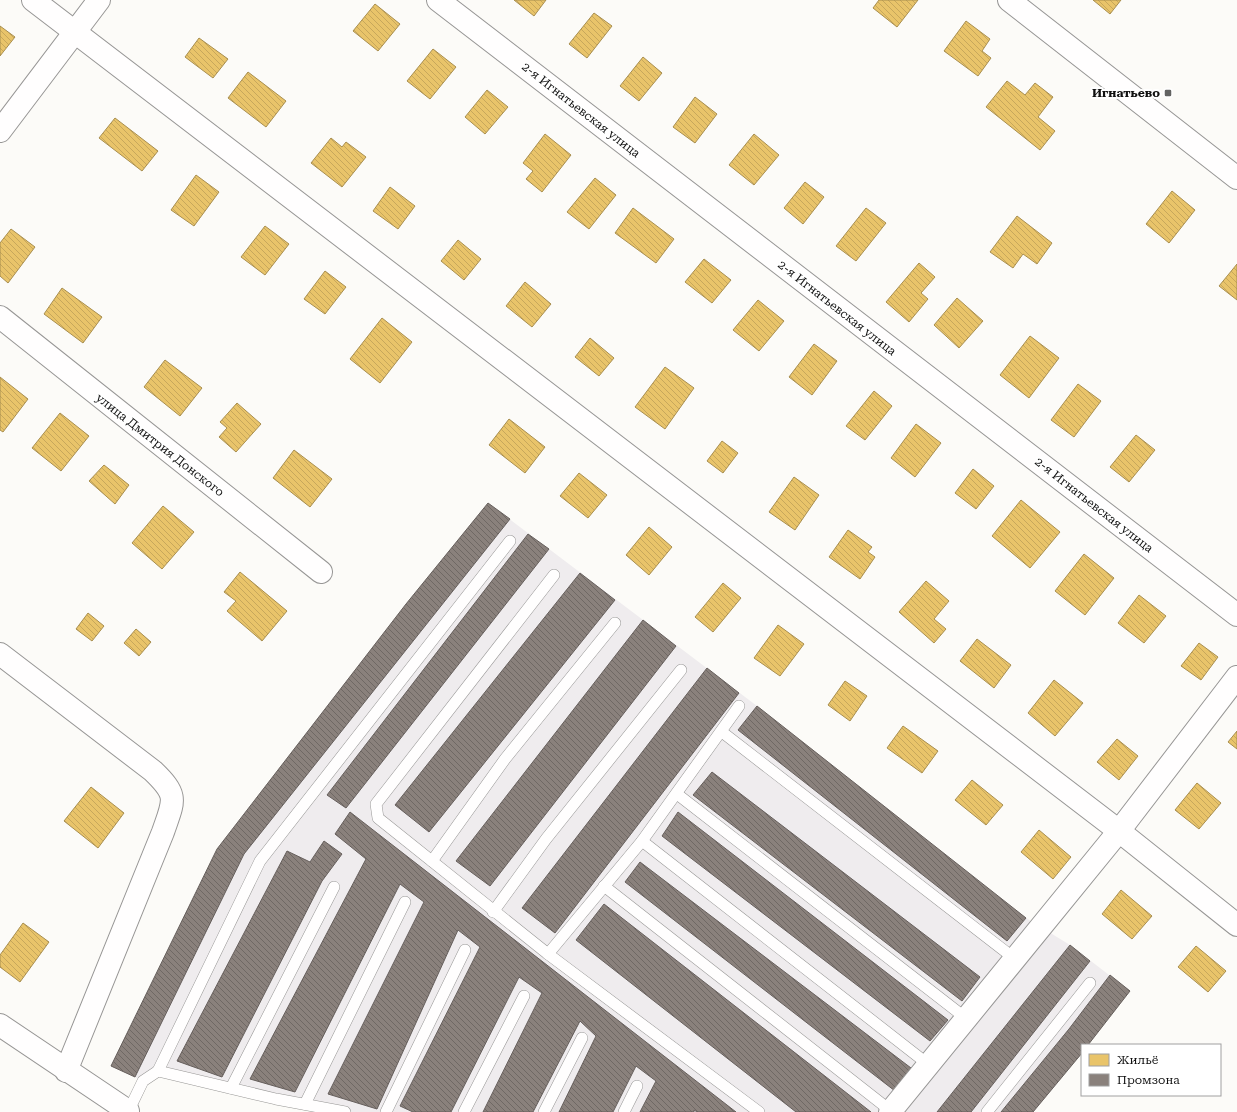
<svg xmlns="http://www.w3.org/2000/svg" width="1237" height="1112" font-family="'Roboto Serif',serif">
<defs>
<pattern id="homes-back-hatch" width="6" height="6" patternUnits="userSpaceOnUse"><rect width="6" height="6" fill="#e9c46a"/><path d="M-1 5l2 2M0 0l6 6M5-1l2 2" fill="none" stroke="#c7a75b"/></pattern>
<pattern id="industry-back-hatch" width="6" height="6" patternUnits="userSpaceOnUse"><rect width="6" height="6" fill="#8a817c"/><path d="M-1 5l2 2M0 0l6 6M5-1l2 2" fill="none" stroke="#6f6864"/></pattern>
</defs>
<rect width="100%" height="100%" fill="#fcfbf8"/>
<polygon fill="#efecee" points="488,503 757,706 1026,918 1070,945 1130,991 1088,1045 1082,1045 1082,1053 1033,1112 345,1112 158,1071 143,1081 111,1066 217,849 406,604"/>
<g fill="url(#homes-back-hatch)" stroke="#a88e4f">
<polygon points="514,0 546,0 534,16"/>
<polygon points="879,0 918,0 897,27 873,8"/>
<polygon points="1093,0 1121,0 1110,14"/>
<polygon points="375,4 400,24 378,51 353,31"/>
<polygon points="594,13 612,26 587,58 569,44"/>
<polygon points="966,21 990,39 982,51 991,58 978,76 944,51"/>
<polygon points="0,26 15,37 0,56"/>
<polygon points="199,38 228,59 213,78 185,57"/>
<polygon points="433,49 456,67 430,99 407,81"/>
<polygon points="643,57 662,73 639,101 620,86"/>
<polygon points="248,72 286,101 266,127 228,98"/>
<polygon points="1007,81 1025,95 1035,83 1053,97 1038,117 1055,131 1040,150 986,107"/>
<polygon points="487,90 508,107 485,134 465,117"/>
<polygon points="695,97 717,114 695,143 673,127"/>
<polygon points="115,118 158,151 142,171 99,138"/>
<polygon points="545,134 571,155 542,192 526,179 533,171 523,163"/>
<polygon points="754,134 779,155 754,185 729,165"/>
<polygon points="331,138 342,147 346,142 366,157 342,187 311,163"/>
<polygon points="196,175 219,192 194,226 171,210"/>
<polygon points="595,178 616,195 589,229 567,212"/>
<polygon points="805,182 824,197 803,224 784,208"/>
<polygon points="390,187 415,206 398,229 373,211"/>
<polygon points="1172,191 1195,210 1169,243 1146,224"/>
<polygon points="633,208 674,239 656,263 615,233"/>
<polygon points="866,208 886,223 856,261 836,246"/>
<polygon points="1017,216 1052,243 1037,264 1023,254 1013,268 990,252"/>
<polygon points="265,226 289,244 265,275 241,257"/>
<polygon points="11,229 35,247 8,283 0,276 0,243"/>
<polygon points="458,240 481,259 464,280 441,261"/>
<polygon points="704,259 731,280 712,303 685,282"/>
<polygon points="919,263 935,277 921,293 928,299 909,322 886,302"/>
<polygon points="1237,264 1237,300 1219,286"/>
<polygon points="325,271 346,287 325,314 304,299"/>
<polygon points="525,282 551,304 532,327 506,306"/>
<polygon points="62,288 102,317 83,343 44,314"/>
<polygon points="957,298 983,321 959,348 934,325"/>
<polygon points="758,300 784,321 759,351 733,330"/>
<polygon points="382,318 412,342 380,383 350,359"/>
<polygon points="1030,336 1059,358 1029,398 1000,375"/>
<polygon points="590,338 614,358 599,376 575,357"/>
<polygon points="814,344 837,361 812,395 789,377"/>
<polygon points="165,360 202,388 180,416 144,387"/>
<polygon points="665,367 694,388 665,429 635,407"/>
<polygon points="0,377 28,399 3,432 0,430"/>
<polygon points="1078,384 1101,401 1074,437 1051,420"/>
<polygon points="874,391 892,406 865,440 846,426"/>
<polygon points="237,403 261,424 236,452 219,437 227,428 220,422"/>
<polygon points="60,413 89,436 61,471 32,448"/>
<polygon points="509,419 545,447 525,473 489,445"/>
<polygon points="916,424 941,443 915,477 891,458"/>
<polygon points="1136,435 1155,450 1129,482 1110,467"/>
<polygon points="722,441 738,453 723,473 707,461"/>
<polygon points="294,450 332,479 310,507 273,478"/>
<polygon points="104,465 129,485 115,504 89,481"/>
<polygon points="973,469 994,486 976,509 955,493"/>
<polygon points="579,473 607,495 588,518 560,496"/>
<polygon points="794,477 819,495 795,530 769,512"/>
<polygon points="1021,500 1060,532 1030,568 992,536"/>
<polygon points="163,506 194,532 162,569 132,543"/>
<polygon points="649,527 672,547 649,575 626,555"/>
<polygon points="848,530 872,547 868,552 875,557 860,579 829,557"/>
<polygon points="1084,554 1114,578 1085,615 1055,591"/>
<polygon points="240,572 287,611 262,641 227,611 236,601 224,592"/>
<polygon points="926,581 949,601 934,619 946,629 934,643 899,612"/>
<polygon points="723,583 741,598 713,632 695,617"/>
<polygon points="1139,595 1166,616 1144,643 1118,623"/>
<polygon points="88,613 104,626 92,641 76,629"/>
<polygon points="778,625 804,644 780,676 754,658"/>
<polygon points="136,629 151,642 139,656 124,643"/>
<polygon points="977,639 1011,665 994,688 960,661"/>
<polygon points="1199,643 1218,657 1201,680 1181,666"/>
<polygon points="1054,680 1083,703 1055,736 1028,713"/>
<polygon points="845,681 867,696 850,721 828,705"/>
<polygon points="903,726 938,751 922,773 887,748"/>
<polygon points="1237,731 1237,749 1228,742"/>
<polygon points="1117,739 1138,756 1119,780 1097,762"/>
<polygon points="972,780 1003,805 986,825 955,800"/>
<polygon points="1197,783 1221,803 1199,829 1175,810"/>
<polygon points="91,787 124,813 98,848 64,821"/>
<polygon points="1039,830 1071,857 1053,879 1021,852"/>
<polygon points="1121,890 1152,916 1132,939 1102,914"/>
<polygon points="23,923 49,942 20,982 0,967 0,955"/>
<polygon points="1196,946 1226,971 1208,992 1178,967"/>
</g>
<g fill="url(#industry-back-hatch)" stroke="#665f5c">
<polygon points="488,503 510,519 244,854 135,1077 111,1066 217,849 406,604"/>
<polygon points="528,534 549,549 346,808 327,795"/>
<polygon points="580,573 615,600 429,832 395,805"/>
<polygon points="643,620 676,646 490,886 456,861"/>
<polygon points="707,668 739,693 555,933 522,908"/>
<polygon points="757,706 1026,918 1007,941 738,730"/>
<polygon points="712,772 980,977 962,1001 693,795"/>
<polygon points="350,812 736,1112 697,1112 694,1110 694,1112 640,1112 656,1081 636,1066 613,1112 559,1112 596,1036 580,1021 533,1112 483,1112 542,993 519,977 451,1112 413,1112 400,1106 480,947 458,930 377,1109 328,1094 424,902 400,884 295,1092 250,1079 366,859 335,834"/>
<polygon points="678,812 948,1020 930,1041 662,836"/>
<polygon points="324,841 342,854 322,881 222,1077 177,1061 287,851 310,862"/>
<polygon points="640,862 911,1068 895,1091 625,882"/>
<polygon points="604,904 871,1112 796,1112 576,940"/>
<polygon points="1070,945 1090,961 971,1112 937,1112"/>
<polygon points="1110,975 1130,991 1088,1045 1082,1045 1082,1053 1033,1112 1001,1112 1069,1029"/>
</g>
<g fill="none" stroke-linecap="round" stroke-linejoin="round">
<defs>
<g id="lane">
<polyline points="554,575 376,804 378,818 548,954 759,1112"/>
<polyline points="722,732 1015,959"/>
<polyline points="677,794 967,1019"/>
<polyline points="642,841 929,1065"/>
<polyline points="432,861 505,759 615,623"/>
<polyline points="604,886 891,1111"/>
<polyline points="493,912 546,839 681,670"/>
<polyline points="548,954 642,841 739,706"/>
<polyline points="158,1071 260,861 510,541"/>
<polyline points="231,1088 334,887"/>
<polyline points="305,1104 405,902"/>
<polyline points="128,1112 143,1081 158,1071 276,1099 345,1112"/>
<polyline points="386,1112 465,950"/>
<polyline points="464,1112 524,996"/>
<polyline points="544,1112 582,1038"/>
<polyline points="624,1112 637,1086"/>
<polyline points="987,1112 1090,983"/>
</g>
<g id="street">
<polyline points="33,0 1119,831 1237,925"/>
<polyline points="438,0 1237,615"/>
<polyline points="1009,0 1237,178"/>
<polyline points="0,131 99,0"/>
<polyline points="0,317 321,572"/>
<path d="M0,654L153,771C179,796 174,800 163,832L66,1071"/>
<polyline points="0,1025 128,1111"/>
<polyline points="890,1112 1119,831 1237,677"/>
</g>
</defs>
<use href="#lane" stroke="#979695" stroke-width="12"/>
<use href="#street" stroke="#979695" stroke-width="24"/>
<use href="#lane" stroke="#fffefe" stroke-width="11"/>
<use href="#street" stroke="#fffefe" stroke-width="22"/>
</g>
<rect fill="#636362" stroke="#fff" stroke-width="1.5" x="1164" y="89" width="8" height="8" rx="2"/>
<g text-anchor="middle" dominant-baseline="central" stroke-width="4" stroke-linejoin="round" paint-order="stroke">
<g font-size="12" font-weight="bold" fill="#111" stroke="#fff" text-anchor="end">
<text x="1160" y="93">Игнатьево</text>
</g>
<g font-size="12" fill="#111" stroke="#fff">
<text transform="translate(581 110) rotate(38)">2-я Игнатьевская улица</text>
<text transform="translate(837 308) rotate(38)">2-я Игнатьевская улица</text>
<text transform="translate(160 445) rotate(38)">улица Дмитрия Донского</text>
<text transform="translate(1094 505) rotate(38)">2-я Игнатьевская улица</text>
</g>
</g>
<rect x="1081" y="1044" width="140" height="52" fill="#ffffff" stroke="#a0a0a0"/>
<rect x="1089" y="1054" width="20" height="12" fill="#e9c46a" stroke="#a0a0a0"/>
<text x="1117" y="1064" font-size="12" fill="#111111">Жильё</text>
<rect x="1089" y="1074" width="20" height="12" fill="#8a817c" stroke="#a0a0a0"/>
<text x="1117" y="1084" font-size="12" fill="#111111">Промзона</text>
</svg>
